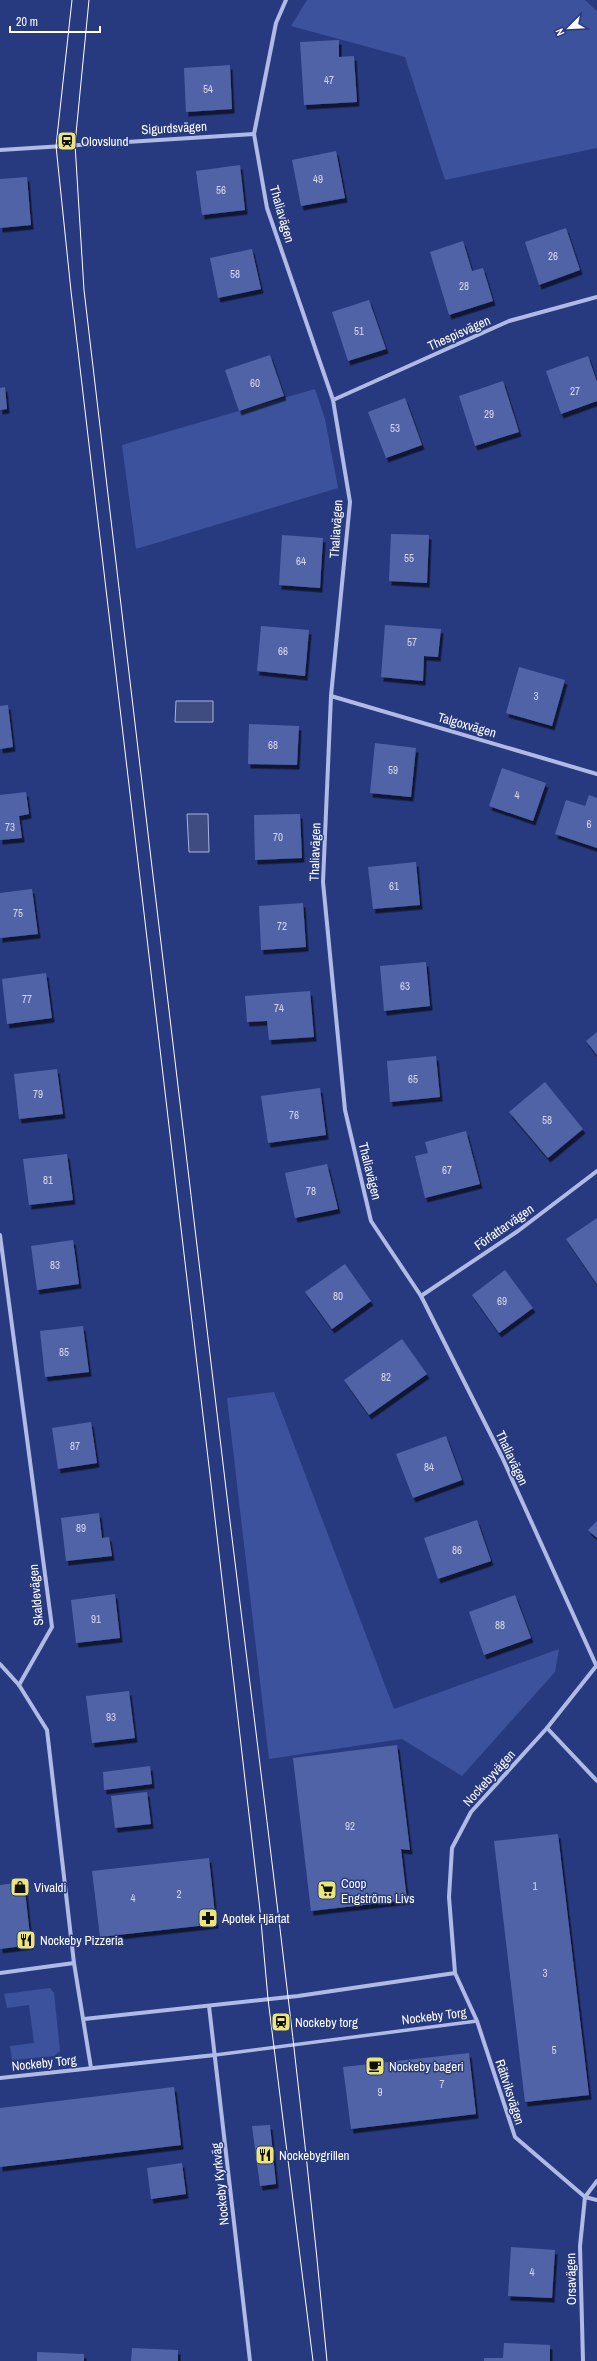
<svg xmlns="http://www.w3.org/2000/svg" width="597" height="2361" font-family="'Archivo Narrow',sans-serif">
<defs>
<filter id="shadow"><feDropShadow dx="2.5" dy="4.5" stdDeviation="0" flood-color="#0009"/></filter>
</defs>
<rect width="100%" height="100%" fill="#283a7f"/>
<g fill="#3d529c">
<polygon points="307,0 585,0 597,11 597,148 445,180 405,57 291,26"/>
<polygon points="315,389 325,419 338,488 136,549 122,445"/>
<polygon points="274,1392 394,1709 559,1649 555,1672 462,1776 402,1739 269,1759 227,1398"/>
<polygon points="50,1988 54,1993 60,2051 54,2056 12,2060 10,2046 34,2043 29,2005 7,2008 4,1994"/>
</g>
<g fill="#3f4c7f" stroke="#a4b3e5">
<polygon points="176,701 213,701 213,722 175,722"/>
<polygon points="187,814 208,814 209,852 189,852"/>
</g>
<g fill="#5163a7" filter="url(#shadow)">
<polygon points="339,40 339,57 354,56 357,102 304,105 300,42"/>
<polygon points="230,65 232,109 186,112 184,68"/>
<polygon points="336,151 345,198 301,206 292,160"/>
<polygon points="240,165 245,210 202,215 196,171"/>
<polygon points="27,177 31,225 0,228 0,179"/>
<polygon points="566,228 580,270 539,285 525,242"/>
<polygon points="463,241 472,271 483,268 493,301 449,315 430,252"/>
<polygon points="252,249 261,289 218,298 210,258"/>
<polygon points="369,300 386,349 348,361 332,312"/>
<polygon points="270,355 284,396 239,411 225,370"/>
<polygon points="588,356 597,382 597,401 561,414 546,371"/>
<polygon points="503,381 519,432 475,446 459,396"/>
<polygon points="5,387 7,409 0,410 0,388"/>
<polygon points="405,398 422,445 386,458 368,412"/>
<polygon points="391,534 429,535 427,583 389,581"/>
<polygon points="282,535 323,538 320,588 279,585"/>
<polygon points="385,625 441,629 438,657 424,656 423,681 381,677"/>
<polygon points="261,626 309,630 305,676 257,671"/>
<polygon points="519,667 565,680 552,726 506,713"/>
<polygon points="8,705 13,747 0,749 0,706"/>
<polygon points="249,724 299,726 297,765 248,764"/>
<polygon points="375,743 416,748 411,797 370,793"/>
<polygon points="502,768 546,783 533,821 489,806"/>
<polygon points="26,792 29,814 19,816 22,838 0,840 0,795"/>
<polygon points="589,795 597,798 597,848 555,834 566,800 585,806"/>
<polygon points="300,814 302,858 255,860 254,815"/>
<polygon points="416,862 420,905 373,909 368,867"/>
<polygon points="32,889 38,934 0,938 0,893"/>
<polygon points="303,903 306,947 261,950 259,906"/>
<polygon points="426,962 430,1006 384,1011 380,966"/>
<polygon points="46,973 52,1018 7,1024 2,979"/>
<polygon points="310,991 314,1037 269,1040 267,1021 247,1022 245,996"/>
<polygon points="597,1032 597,1055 586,1041"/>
<polygon points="436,1056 440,1097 390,1102 387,1061"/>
<polygon points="57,1069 63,1114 19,1119 14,1074"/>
<polygon points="545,1082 583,1129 548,1158 509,1112"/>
<polygon points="320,1088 326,1135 268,1143 261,1096"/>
<polygon points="466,1131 480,1184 425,1198 415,1156 428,1153 425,1142"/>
<polygon points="67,1154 73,1200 29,1205 23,1159"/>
<polygon points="327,1164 338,1209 295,1218 285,1173"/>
<polygon points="597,1218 597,1284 566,1239"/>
<polygon points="73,1240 79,1284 37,1290 31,1246"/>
<polygon points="345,1264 371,1301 332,1329 305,1292"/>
<polygon points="505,1270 533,1308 499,1333 472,1295"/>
<polygon points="83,1326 89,1372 45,1377 40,1331"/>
<polygon points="402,1339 427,1374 369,1415 344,1380"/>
<polygon points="91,1422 97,1463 58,1469 52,1428"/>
<polygon points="446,1436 462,1480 413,1498 396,1454"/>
<polygon points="99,1513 102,1538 109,1537 112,1556 66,1561 61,1518"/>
<polygon points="477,1520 491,1561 438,1579 424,1538"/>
<polygon points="597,1521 597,1538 588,1530"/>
<polygon points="115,1594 120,1638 76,1643 71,1600"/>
<polygon points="515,1595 531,1638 484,1655 469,1612"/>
<polygon points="129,1691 135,1738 92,1743 86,1696"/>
<polygon points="397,1745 410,1850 401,1849 407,1900 311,1911 293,1758"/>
<polygon points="150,1766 152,1784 104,1790 103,1772"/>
<polygon points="147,1792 151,1824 115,1828 111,1796"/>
<polygon points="558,1834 589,2095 525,2102 494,1841"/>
<polygon points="209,1858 216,1924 100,1937 92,1871"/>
<polygon points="24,1882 31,1945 0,1949 0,1885"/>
<polygon points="469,2053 476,2114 351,2129 343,2067"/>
<polygon points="174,2087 181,2145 0,2167 0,2108"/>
<polygon points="270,2125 276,2184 260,2186 252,2126"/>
<polygon points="182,2163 186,2194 151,2199 147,2168"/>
<polygon points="511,2247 555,2250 552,2298 508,2296"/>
<polygon points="504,2343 550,2345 550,2361 484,2361 484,2358 503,2358"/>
<polygon points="132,2348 178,2350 178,2361 131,2361"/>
<polygon points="37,2352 84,2354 84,2361 37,2361"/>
</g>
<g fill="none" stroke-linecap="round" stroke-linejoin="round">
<polyline stroke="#afbbe5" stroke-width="3.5" points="215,2055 477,2021"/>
<g stroke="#afbbe5" stroke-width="4">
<polyline points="286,0 276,23 254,134 267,208 333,400 350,502 331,696 323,882 345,1110 371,1221 421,1296 502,1457 596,1665"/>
<polyline points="0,150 254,134"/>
<polyline points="333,400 509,321 597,297"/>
<polyline points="331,696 597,774"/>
<polyline points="0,1235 52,1627 19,1685"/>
<polyline points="421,1296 518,1231 597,1171"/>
<polyline points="0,1664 19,1685 47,1730 74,1963 91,2068"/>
<polyline points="597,1665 547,1728 471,1812 452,1848 449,1897 455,1973 477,2021 515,2137 585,2197 597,2200"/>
<polyline points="547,1728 597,1781"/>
<polyline points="0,1973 74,1963"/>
<polyline points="209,2006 250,2361"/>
<polyline points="84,2019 298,1996 455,1973"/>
<polyline points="0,2078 215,2055"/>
<polyline points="583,2361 580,2246 585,2197 597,2181"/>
</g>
<g stroke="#fff" stroke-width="1">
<polyline points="72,0 56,146 71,291 210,1475 260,1910 268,1999 313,2361"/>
<path d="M89,0L75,144L84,290C131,692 179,1095 227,1497C262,1785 300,2072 327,2361"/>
</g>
</g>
<defs>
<symbol id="station-square" viewBox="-11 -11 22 22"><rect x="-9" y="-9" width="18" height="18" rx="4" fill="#ece676" stroke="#283a7f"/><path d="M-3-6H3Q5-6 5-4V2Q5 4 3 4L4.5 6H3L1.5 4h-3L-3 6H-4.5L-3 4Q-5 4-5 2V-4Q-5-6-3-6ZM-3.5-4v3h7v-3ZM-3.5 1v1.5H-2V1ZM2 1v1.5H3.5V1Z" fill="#111"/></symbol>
<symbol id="shop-square" viewBox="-11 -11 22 22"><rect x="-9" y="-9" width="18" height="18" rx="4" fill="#ece676" stroke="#283a7f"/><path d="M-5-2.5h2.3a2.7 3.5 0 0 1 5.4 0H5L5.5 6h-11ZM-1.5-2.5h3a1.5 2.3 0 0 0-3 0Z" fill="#111"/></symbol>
<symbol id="supermarket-square" viewBox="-11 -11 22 22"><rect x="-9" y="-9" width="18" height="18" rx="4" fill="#ece676" stroke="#283a7f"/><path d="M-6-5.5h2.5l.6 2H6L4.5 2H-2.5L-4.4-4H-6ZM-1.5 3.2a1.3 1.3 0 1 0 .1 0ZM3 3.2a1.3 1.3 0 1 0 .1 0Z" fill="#111"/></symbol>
<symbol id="pharmacy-square" viewBox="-11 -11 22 22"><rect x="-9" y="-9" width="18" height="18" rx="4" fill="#ece676" stroke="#283a7f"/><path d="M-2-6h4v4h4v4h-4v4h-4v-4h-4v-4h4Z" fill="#111"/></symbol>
<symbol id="restaurant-square" viewBox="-11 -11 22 22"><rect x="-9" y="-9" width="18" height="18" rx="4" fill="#ece676" stroke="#283a7f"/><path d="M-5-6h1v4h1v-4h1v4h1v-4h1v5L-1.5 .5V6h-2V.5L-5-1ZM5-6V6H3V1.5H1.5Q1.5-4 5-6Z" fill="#111"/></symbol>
<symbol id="cafe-square" viewBox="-11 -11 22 22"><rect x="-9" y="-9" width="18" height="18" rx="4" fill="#ece676" stroke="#283a7f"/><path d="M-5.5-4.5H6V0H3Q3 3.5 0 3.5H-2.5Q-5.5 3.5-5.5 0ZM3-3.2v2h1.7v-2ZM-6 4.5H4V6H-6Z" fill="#111"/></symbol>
</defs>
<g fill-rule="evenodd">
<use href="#station-square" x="56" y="130" width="22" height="22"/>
<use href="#shop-square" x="9" y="1876" width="22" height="22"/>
<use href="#supermarket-square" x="316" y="1879" width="22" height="22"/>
<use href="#pharmacy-square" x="197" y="1907" width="22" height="22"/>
<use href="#restaurant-square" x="15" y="1929" width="22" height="22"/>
<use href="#station-square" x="270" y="2011" width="22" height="22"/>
<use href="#cafe-square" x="364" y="2055" width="22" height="22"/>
<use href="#restaurant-square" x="254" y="2144" width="22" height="22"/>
</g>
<g text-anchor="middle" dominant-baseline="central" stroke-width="3" stroke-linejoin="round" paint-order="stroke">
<g font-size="11" fill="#d4d8e9">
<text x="329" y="80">47</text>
<text x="208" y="89">54</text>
<text x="318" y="179">49</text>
<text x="221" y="190">56</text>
<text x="553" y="256">26</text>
<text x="235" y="274">58</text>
<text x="464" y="286">28</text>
<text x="359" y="331">51</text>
<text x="255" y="383">60</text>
<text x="575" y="391">27</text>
<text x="489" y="414">29</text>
<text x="395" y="428">53</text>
<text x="409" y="558">55</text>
<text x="301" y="561">64</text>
<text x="412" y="642">57</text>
<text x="283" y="651">66</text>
<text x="536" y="696">3</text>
<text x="273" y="745">68</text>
<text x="393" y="770">59</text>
<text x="517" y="795">4</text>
<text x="589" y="824">6</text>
<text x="10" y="827">73</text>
<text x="278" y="837">70</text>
<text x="394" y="886">61</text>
<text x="18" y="913">75</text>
<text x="282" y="926">72</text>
<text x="405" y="986">63</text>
<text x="27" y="999">77</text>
<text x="279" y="1008">74</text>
<text x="413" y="1079">65</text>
<text x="38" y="1094">79</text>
<text x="294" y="1115">76</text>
<text x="547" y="1120">58</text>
<text x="447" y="1170">67</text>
<text x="48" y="1180">81</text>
<text x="311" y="1191">78</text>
<text x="55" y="1265">83</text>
<text x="338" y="1296">80</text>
<text x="502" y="1301">69</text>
<text x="64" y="1352">85</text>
<text x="386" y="1377">82</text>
<text x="75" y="1446">87</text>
<text x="429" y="1467">84</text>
<text x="81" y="1528">89</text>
<text x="457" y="1550">86</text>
<text x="96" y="1619">91</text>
<text x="500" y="1625">88</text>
<text x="111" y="1717">93</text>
<text x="350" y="1826">92</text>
<text x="535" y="1886">1</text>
<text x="179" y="1894">2</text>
<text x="133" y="1898">4</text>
<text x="545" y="1973">3</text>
<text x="554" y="2050">5</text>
<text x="442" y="2084">7</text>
<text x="380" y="2092">9</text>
<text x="532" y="2272">4</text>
</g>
<g font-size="13" fill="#fff" stroke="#283a7f">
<text transform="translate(174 128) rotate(-3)">Sigurdsvägen</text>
<text transform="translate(282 214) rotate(74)">Thaliavägen</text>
<text transform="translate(459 333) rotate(-24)">Thespisvägen</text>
<text transform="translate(336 529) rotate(-86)">Thaliavägen</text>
<text transform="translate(467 725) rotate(16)">Talgoxvägen</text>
<text transform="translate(315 852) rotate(-88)">Thaliavägen</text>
<text transform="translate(370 1171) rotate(76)">Thaliavägen</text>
<text transform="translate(504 1227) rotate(-35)">Författarvägen</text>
<text transform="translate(512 1458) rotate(65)">Thaliavägen</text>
<text transform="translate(36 1595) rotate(-95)">Skaldevägen</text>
<text transform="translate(489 1778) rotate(-48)">Nockebyvägen</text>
<text transform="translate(434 2016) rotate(-7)">Nockeby Torg</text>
<text transform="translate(44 2063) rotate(-6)">Nockeby Torg</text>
<text transform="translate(510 2092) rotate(72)">Rättviksvägen</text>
<text transform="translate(220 2184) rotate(-96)">Nockeby Kyrkväg</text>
<text transform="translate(571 2279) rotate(-91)">Orsavägen</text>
</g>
<g font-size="13" fill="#fff" stroke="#283a7f" text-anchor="start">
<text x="81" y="141">Olovslund</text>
<text x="341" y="1883">Coop<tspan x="341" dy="15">Engströms Livs</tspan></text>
<text x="34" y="1887">Vivaldi</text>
<text x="222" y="1918">Apotek Hjärtat</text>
<text x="40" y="1940">Nockeby Pizzeria</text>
<text x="295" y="2022">Nockeby torg</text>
<text x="389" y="2066">Nockeby bageri</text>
<text x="279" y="2155">Nockebygrillen</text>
</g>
</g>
<g transform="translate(569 28) rotate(246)" stroke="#283a7f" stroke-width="3" paint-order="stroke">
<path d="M0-3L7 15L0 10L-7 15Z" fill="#ffffff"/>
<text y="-6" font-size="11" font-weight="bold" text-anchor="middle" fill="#ffffff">N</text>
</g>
<path d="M10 26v6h90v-6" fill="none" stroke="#ffffff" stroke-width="2"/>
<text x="16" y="26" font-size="12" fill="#ffffff" stroke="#283a7f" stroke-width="3" paint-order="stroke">20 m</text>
</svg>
